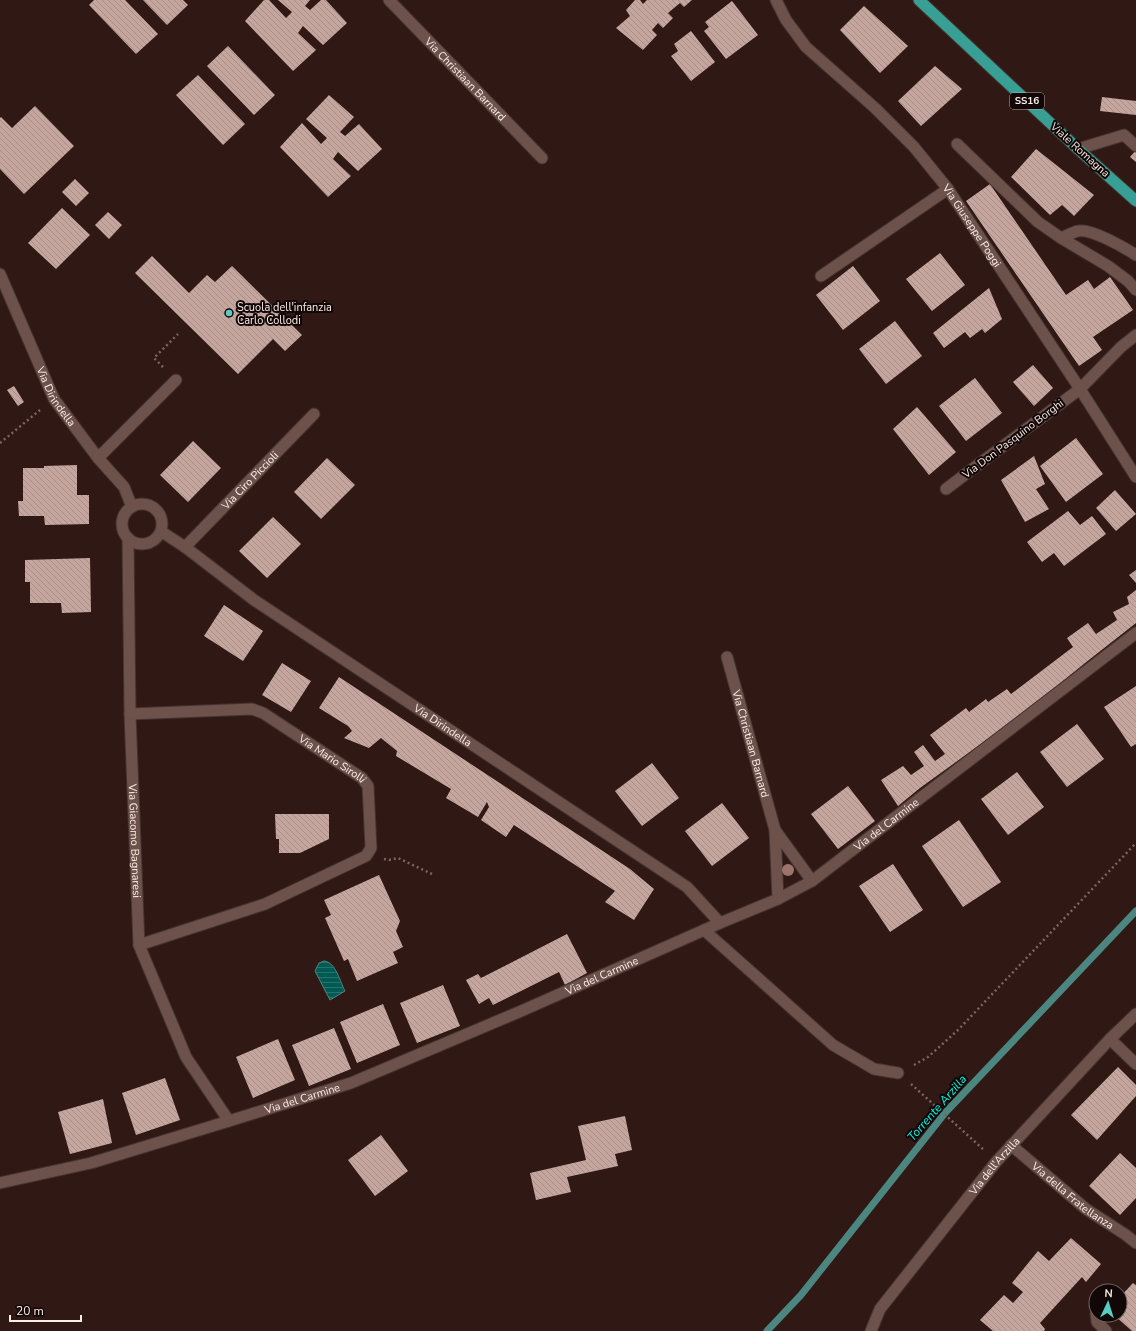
<svg xmlns="http://www.w3.org/2000/svg" width="1136" height="1331" font-family="'Nunito Sans',sans-serif">
<defs>
<pattern id="water-rules" width="6" height="5" patternUnits="userSpaceOnUse"><rect width="6" height="5" fill="#005a54"/><path d="M0 2.5h6" fill="none" stroke="#26726d"/></pattern>
<pattern id="building-back-hatch" width="6" height="6" patternUnits="userSpaceOnUse"><rect width="6" height="6" fill="#c5a69f"/><path d="M-1 5l2 2M0 0l6 6M5-1l2 2" fill="none" stroke="#a78e89"/></pattern>
</defs>
<rect width="100%" height="100%" fill="#301914"/>
<path fill="url(#water-rules)" stroke="#4c8680" d="M324,961C336,962 340,982 345,991L330,1000L315,971L319,963Z"/>
<g fill="none" stroke-linecap="round" stroke-linejoin="round">
<polyline stroke="#4c8680" stroke-width="7" points="767,1331 801,1295 945,1113 1136,911"/>
</g>
<g fill="url(#building-back-hatch)">
<polygon points="94,0 125,0 158,34 136,54 89,5"/>
<polygon points="143,0 183,0 188,5 167,25"/>
<polygon points="264,0 269,0 286,18 292,12 278,0 310,0 305,6 310,10 321,0 326,0 347,23 323,45 303,26 298,33 316,50 293,71 245,21"/>
<polygon points="635,0 640,0 643,4 647,0 692,0 684,7 680,3 668,13 673,18 663,28 658,23 652,30 657,35 643,50 616,28 630,16 626,10"/>
<polygon points="732,1 758,35 726,59 704,31 709,27 705,22"/>
<polygon points="864,6 908,46 880,73 840,30"/>
<polygon points="691,31 715,62 691,81 671,56 678,51 674,44"/>
<polygon points="228,46 275,95 254,115 207,66"/>
<polygon points="935,66 962,89 921,126 898,101"/>
<polygon points="198,75 245,124 223,145 176,95"/>
<polygon points="329,95 354,117 340,132 345,136 359,124 382,149 358,171 338,152 333,159 351,176 328,197 280,147 302,123 321,144 327,138 306,119"/>
<polygon points="1102,97 1136,101 1136,115 1100,111"/>
<polygon points="35,106 74,146 24,194 0,169 0,118 1,117 12,128"/>
<polygon points="1036,149 1094,195 1074,216 1062,205 1050,215 1011,177"/>
<polygon points="1136,150 1136,162 1130,157"/>
<polygon points="75,179 89,193 76,206 62,192"/>
<polygon points="990,184 1066,295 1088,280 1094,289 1110,277 1133,310 1093,337 1102,350 1079,366 966,201"/>
<polygon points="62,208 90,235 56,269 28,243"/>
<polygon points="108,212 122,225 109,239 95,225"/>
<polygon points="940,253 965,285 932,311 906,279"/>
<polygon points="152,256 189,293 207,275 215,282 232,266 302,335 285,351 273,339 238,374 135,273"/>
<polygon points="853,266 880,301 843,330 816,295"/>
<polygon points="989,288 1002,319 985,333 982,329 970,338 965,332 944,348 933,333"/>
<polygon points="895,321 922,356 886,384 859,349"/>
<polygon points="1033,365 1053,388 1034,406 1013,382"/>
<polygon points="975,378 1002,413 966,441 939,406"/>
<polygon points="14,386 24,402 18,406 7,390"/>
<polygon points="917,407 956,452 929,475 893,429"/>
<polygon points="1076,438 1103,474 1066,502 1040,466"/>
<polygon points="193,441 221,468 188,502 160,475"/>
<polygon points="1034,456 1045,484 1036,489 1049,509 1025,522 1001,480"/>
<polygon points="327,458 355,485 321,519 294,492"/>
<polygon points="77,465 77,495 89,495 89,524 45,525 44,516 19,516 18,501 23,501 23,468 44,468 44,466"/>
<polygon points="1115,490 1136,514 1116,531 1096,508"/>
<polygon points="1068,511 1080,525 1092,516 1106,534 1064,566 1054,553 1042,562 1027,542"/>
<polygon points="273,517 301,544 267,578 239,551"/>
<polygon points="90,558 91,612 62,613 61,603 30,603 30,582 25,582 25,560"/>
<polygon points="1136,570 1136,583 1129,575"/>
<polygon points="1136,590 1136,623 1085,663 1025,712 920,788 898,806 881,780 903,766 911,775 924,766 914,752 923,745 935,761 945,754 930,735 966,708 969,712 986,699 988,702 1007,689 1011,694 1073,647 1067,638 1088,623 1096,634 1117,620 1113,612 1129,604 1127,597"/>
<polygon points="224,605 263,631 243,661 204,636"/>
<polygon points="282,663 311,681 291,712 262,695"/>
<polygon points="339,677 630,869 654,889 634,920 605,902 615,891 514,825 506,837 481,820 489,807 487,802 478,817 446,798 451,789 396,756 397,751 381,738 369,748 344,738 352,731 348,726 319,708"/>
<polygon points="1136,686 1136,744 1131,747 1104,707"/>
<polygon points="1077,724 1104,759 1067,787 1040,752"/>
<polygon points="652,763 679,798 642,826 615,791"/>
<polygon points="1017,772 1044,807 1008,835 981,799"/>
<polygon points="848,786 875,821 838,849 811,814"/>
<polygon points="722,803 749,838 712,866 685,831"/>
<polygon points="275,814 329,814 329,839 300,853 279,853 279,839 276,839"/>
<polygon points="959,820 1001,882 963,907 922,846"/>
<polygon points="893,864 923,910 890,932 859,886"/>
<polygon points="379,875 400,921 396,931 403,947 393,952 398,963 357,981 348,959 344,961 325,918 331,915 324,900"/>
<polygon points="567,934 587,973 565,985 559,972 493,1005 489,998 479,1004 466,980 478,974 481,978"/>
<polygon points="443,985 460,1026 417,1043 400,1003"/>
<polygon points="383,1004 400,1045 357,1063 340,1022"/>
<polygon points="334,1028 351,1069 309,1086 292,1045"/>
<polygon points="278,1039 295,1080 253,1098 236,1057"/>
<polygon points="1118,1067 1136,1085 1136,1096 1097,1140 1071,1115"/>
<polygon points="165,1078 180,1120 136,1135 122,1093"/>
<polygon points="103,1099 112,1143 70,1154 58,1112"/>
<polygon points="625,1116 632,1150 615,1154 618,1166 567,1177 571,1192 536,1200 530,1173 586,1160 578,1126"/>
<polygon points="381,1135 408,1171 375,1196 348,1160"/>
<polygon points="1120,1153 1136,1168 1136,1198 1120,1215 1089,1186"/>
<polygon points="1071,1238 1101,1264 1086,1282 1082,1277 1040,1323 1045,1329 1044,1331 993,1331 980,1320 1004,1295 1013,1303 1023,1292 1012,1283 1038,1251 1049,1261"/>
<polygon points="1133,1283 1136,1285 1136,1331 1132,1331 1114,1315 1120,1315 1120,1297"/>
</g>
<g fill="none" stroke-linecap="round" stroke-linejoin="round">
<defs>
<g id="service">
<polyline points="957,144 1038,222 1061,238 1108,266 1128,281 1136,290"/>
<polyline points="1078,149 1124,135 1136,146"/>
<path d="M1061,238C1066,236 1073,232 1078,231C1091,228 1125,248 1136,255"/>
<polyline points="821,276 948,189"/>
<polyline points="1080,389 1121,347 1136,335"/>
<polyline points="98,458 176,380"/>
<polyline points="946,489 979,464"/>
<polyline points="1110,1039 1136,1064"/>
<polyline points="1096,1314 1097,1322 1106,1331"/>
</g>
<g id="minor">
<path id="s1" d="M389,0L542,158"/>
<path id="s2" d="M776,0L786,20L806,47L875,108L914,147L948,189L1080,389L1136,477"/>
<path id="s3" d="M0,274L54,399L98,458L124,487L132,507"/>
<polyline points="979,464 1080,389"/>
<circle cx="142" cy="524" r="20"/>
<path id="s4" d="M162,532L185,547L254,600L687,887L720,923"/>
<path id="s5" d="M128,538L130,714L139,945L186,1057L229,1121"/>
<path id="s6" d="M185,547L314,414"/>
<path id="s7" d="M727,657L775,830L778,899"/>
<path id="s8" d="M130,714L252,709L263,713L362,778L368,786L371,848L366,856L265,904L139,945"/>
<polyline points="775,830 812,881"/>
<polyline points="704,930 833,1045 874,1069 898,1073"/>
<path id="s9" d="M1011,1145L1086,1209L1126,1235L1136,1243"/>
<path id="s10" d="M0,1183L91,1163L229,1121L351,1083L519,1012L720,923L778,899L812,881L1136,633"/>
<path id="s11" d="M871,1331L880,1309L996,1162L1110,1039L1136,1014"/>
</g>
<polyline id="primary" points="919,0 1078,149 1136,201"/>
</defs>
<use href="#service" stroke="#453330" stroke-width="13"/>
<use href="#minor" stroke="#453330" stroke-width="13"/>
<use href="#primary" stroke="#453330" stroke-width="13"/>
<g stroke="#7a6661" stroke-width="2.5" stroke-dasharray="2 3" stroke-linecap="butt">
<polyline points="163,367 154,358 178,334"/>
<polyline points="0,443 40,410"/>
<polyline points="384,859 389,860 398,858 432,874"/>
<polyline points="914,1065 928,1057 958,1030 1136,843"/>
<polyline points="911,1084 984,1150"/>
</g>
<use href="#service" stroke="#6c524b" stroke-width="11"/>
<use href="#minor" stroke="#6c524b" stroke-width="11"/>
<use href="#primary" stroke="#389f95" stroke-width="11"/>
</g>
<circle fill="#9b756b" cx="788" cy="870" r="6"/>
<circle fill="#56cec3" stroke="#110706" stroke-width="1.5" cx="229" cy="313" r="4"/>
<g text-anchor="middle" dominant-baseline="central" stroke-width="4" stroke-linejoin="round" paint-order="stroke">
<rect fill="#110706" stroke="#b6a8a4" stroke-width="1" x="1010" y="93" width="34" height="16" rx="3"/>
<g font-size="10" font-weight="bold" fill="#fdede8">
<text x="1027" y="101">SS16</text>
</g>
<g font-size="11" fill="#fdede8" stroke="#110706">
<text stroke="none"><textPath href="#s1" startOffset="110">Via Christiaan Barnard</textPath></text>
<text transform="translate(1080 150) rotate(42)">Viale Romagna</text>
<text stroke="none"><textPath href="#s2" startOffset="301">Via Giuseppe Poggi</textPath></text>
<text stroke="none"><textPath href="#s3" startOffset="135">Via Dirindella</textPath></text>
<text transform="translate(1013 439) rotate(-37)">Via Don Pasquino Borghi</text>
<text stroke="none"><textPath href="#s6" startOffset="93">Via Ciro Piccioli</textPath></text>
<text stroke="none"><textPath href="#s4" startOffset="341">Via Dirindella</textPath></text>
<text stroke="none"><textPath href="#s7" startOffset="90">Via Christiaan Barnard</textPath></text>
<text stroke="none"><textPath href="#s8" startOffset="217">Via Mario Sirolli</textPath></text>
<text stroke="none"><textPath href="#s10" startOffset="962">Via del Carmine</textPath></text>
<text stroke="none"><textPath href="#s5" startOffset="303">Via Giacomo Bagnaresi</textPath></text>
<text stroke="none"><textPath href="#s10" startOffset="638">Via del Carmine</textPath></text>
<text stroke="none"><textPath href="#s10" startOffset="314">Via del Carmine</textPath></text>
<text stroke="none"><textPath href="#s11" startOffset="207">Via dell'Arzilla</textPath></text>
<text stroke="none"><textPath href="#s9" startOffset="80">Via della Fratellanza</textPath></text>
</g>
<g font-size="11" fill="#fdede8" stroke="#110706" text-anchor="start">
<text x="237" y="307">Scuola dell'infanzia<tspan x="237" dy="13">Carlo Collodi</tspan></text>
</g>
<g font-size="12" font-style="italic" fill="#03f9ea" stroke="#110706">
<text transform="translate(937 1108) rotate(-49)">Torrente Arzilla</text>
</g>
</g>
<g transform="translate(1108 1303) rotate(4)"><circle r="19" fill="#110706" stroke="#6f6360"/>
<path d="M0-3L7 15L0 10L-7 15Z" fill="#56cec3"/>
<text y="-6" font-size="11" font-weight="bold" text-anchor="middle" fill="#fdede8">N</text>
</g>
<path d="M10 1315v6h71v-6" fill="none" stroke="#fdede8" stroke-width="2"/>
<text x="16" y="1315" font-size="12" fill="#fdede8" stroke="#110706" stroke-width="3" paint-order="stroke">20 m</text>
</svg>
